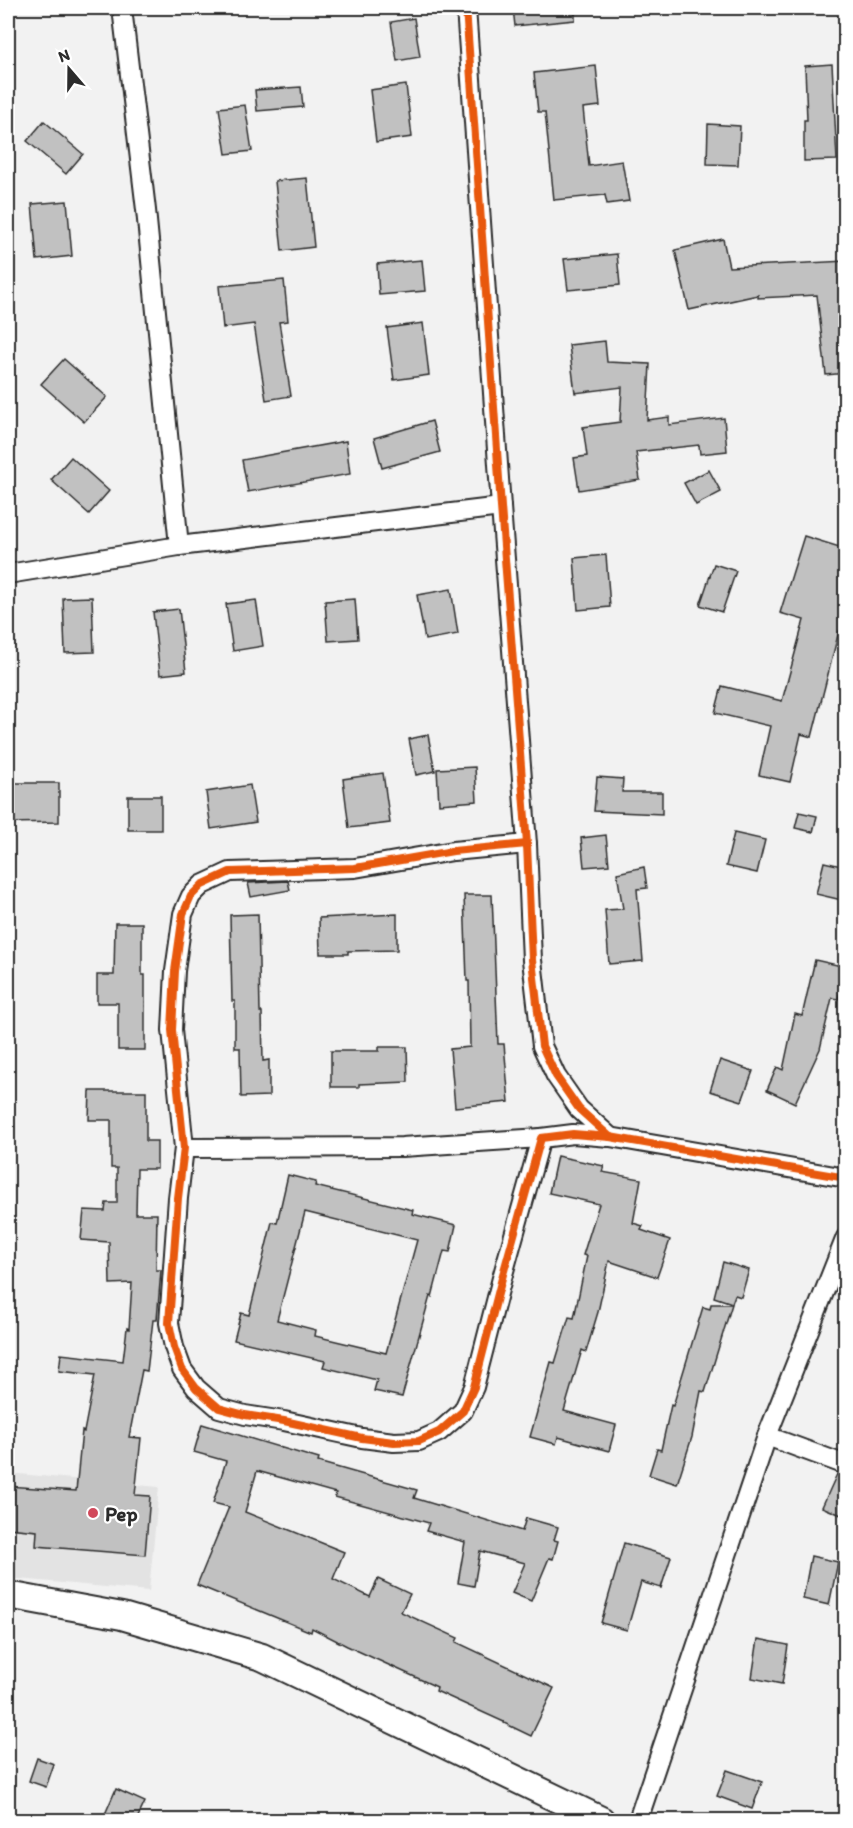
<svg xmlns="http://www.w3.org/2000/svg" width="853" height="1828" font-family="Itim,sans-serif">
<rect width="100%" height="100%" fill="#f2f2f2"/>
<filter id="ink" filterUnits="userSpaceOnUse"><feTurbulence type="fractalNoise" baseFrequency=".0167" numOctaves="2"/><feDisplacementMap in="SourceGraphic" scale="12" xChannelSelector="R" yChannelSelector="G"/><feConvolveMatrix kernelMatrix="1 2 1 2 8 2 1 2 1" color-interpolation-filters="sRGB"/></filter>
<g filter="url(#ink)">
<polygon fill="#e3e3e3" points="8,1473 159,1487 149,1591 8,1578"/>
<g fill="#c1c1c1" stroke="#2b2b2b" stroke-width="1.5" fill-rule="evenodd">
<polygon points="513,8 575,8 575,20 515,26"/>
<polygon points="414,18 420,57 397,61 391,22"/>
<polygon points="832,64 837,160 804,161 804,120 807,120 805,66"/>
<polygon points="596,66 600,106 583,108 589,166 622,161 629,201 607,204 605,195 554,200 545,112 538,112 534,73"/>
<polygon points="406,85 412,137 376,142 370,90"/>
<polygon points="301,87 303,107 257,111 255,90"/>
<polygon points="245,105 252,151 226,154 219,108"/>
<polygon points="44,121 83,154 66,174 27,141"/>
<polygon points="708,124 740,126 738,165 707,164"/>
<polygon points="307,178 314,247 282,251 275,181"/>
<polygon points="67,201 72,256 37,260 32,204"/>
<polygon points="723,239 729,267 846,261 846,373 826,375 817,295 758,298 758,295 689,310 675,250"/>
<polygon points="617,254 620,285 568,290 564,259"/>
<polygon points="422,260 425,291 379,295 377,264"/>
<polygon points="284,280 288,321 279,322 291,396 266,400 254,324 223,328 219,286"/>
<polygon points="423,323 429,375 394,380 387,328"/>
<polygon points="605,341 607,362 650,364 647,420 669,417 669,425 724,418 727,451 700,454 699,445 636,452 640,480 579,490 574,458 587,456 583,427 620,422 622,387 575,393 569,345"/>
<polygon points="64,359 107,397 84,422 41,384"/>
<polygon points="432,421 440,452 382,468 374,438"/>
<polygon points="346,441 350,474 248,492 242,460"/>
<polygon points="71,457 109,491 89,514 51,480"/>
<polygon points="709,470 721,492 696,505 684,483"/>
<polygon points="804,536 846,549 846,633 839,631 812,737 801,734 790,782 759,775 770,726 715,713 722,686 782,701 804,620 780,613"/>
<polygon points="606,555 610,607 578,610 574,558"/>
<polygon points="714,564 736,571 722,612 700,605"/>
<polygon points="451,589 458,634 425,640 417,595"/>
<polygon points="92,597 94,652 65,653 63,598"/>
<polygon points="355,599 358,639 328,641 325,601"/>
<polygon points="256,600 263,646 233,651 226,604"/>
<polygon points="179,609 186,672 160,675 153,612"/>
<polygon points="428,735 435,771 416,775 409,739"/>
<polygon points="475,767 477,801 439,804 437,769"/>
<polygon points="383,773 390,823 349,828 343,779"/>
<polygon points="597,777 623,779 622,792 662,792 662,814 594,811"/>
<polygon points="8,783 59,783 59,822 8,823"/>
<polygon points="250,785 256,822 211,829 206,792"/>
<rect x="128" y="796" width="33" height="34"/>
<polygon points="799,812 817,816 813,832 795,828"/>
<polygon points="734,833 765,840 757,873 726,866"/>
<polygon points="606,835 609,865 584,867 581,838"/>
<polygon points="824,862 846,867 846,901 816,894"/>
<polygon points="644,867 647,888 637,889 643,961 609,964 605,910 623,909 617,873"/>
<polygon points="288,881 290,890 251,897 248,883"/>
<polygon points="464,895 492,895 498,1044 504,1044 509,1102 455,1107 450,1049 470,1047 469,981 467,981"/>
<polygon points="258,914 260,1012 262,1012 263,1061 269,1060 269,1096 241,1097 240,1048 235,1048 235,1001 232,1001 230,915"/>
<polygon points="397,914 397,950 348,951 348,954 320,954 319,918"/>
<polygon points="115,923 142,923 142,975 145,975 145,1050 118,1050 118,1003 97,1003 97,975 114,975"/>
<polygon points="815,960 846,967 846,969 838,999 832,998 820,1049 795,1103 767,1090 777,1067 783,1070 795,1014 802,1016"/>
<polygon points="379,1047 407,1047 408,1082 359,1084 359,1087 331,1087 331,1051 379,1051"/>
<polygon points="720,1060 753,1071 742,1101 710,1091"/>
<polygon points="90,1091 146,1091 146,1141 157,1141 157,1169 137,1169 136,1214 157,1214 156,1270 161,1270 157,1320 153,1320 147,1371 142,1370 129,1437 141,1438 135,1495 150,1496 145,1555 36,1546 37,1531 8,1528 8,1486 76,1491 82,1431 84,1432 95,1375 59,1371 61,1354 123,1361 127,1328 129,1329 132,1283 110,1284 109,1242 81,1240 84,1210 105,1211 106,1203 117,1203 117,1168 111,1168 111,1120 89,1120"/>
<polygon points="557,1156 604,1166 602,1172 641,1179 633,1223 643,1226 641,1230 670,1240 657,1277 609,1261 598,1312 586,1352 582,1350 564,1411 616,1425 609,1451 558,1437 556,1444 530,1437 551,1362 555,1363 569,1317 574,1318 587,1256 583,1255 599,1204 549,1193"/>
<path d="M288,1175L316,1182L315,1186L413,1210L412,1214L456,1225L450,1252L444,1251L432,1297L430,1296L402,1397L374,1391L377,1380L323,1367L325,1361L234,1340L241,1313L249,1315L272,1222L277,1223ZM305,1212L417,1240L386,1353L315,1336L316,1330L277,1320Z"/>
<polygon points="723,1262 749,1270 741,1297 735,1295 732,1303 714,1297"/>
<polygon points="711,1304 732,1304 705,1392 701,1391 692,1437 677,1484 649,1475 657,1449 661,1450 671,1405 673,1406 703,1307 710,1309"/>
<polygon points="202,1424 319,1459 318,1462 417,1490 414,1498 522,1531 526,1518 558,1527 554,1540 558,1541 553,1559 549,1558 531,1601 512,1593 525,1563 480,1551 474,1586 458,1583 465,1542 426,1531 429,1523 335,1497 336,1493 257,1471 245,1512 344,1552 333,1579 370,1597 378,1579 410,1594 401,1612 458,1638 456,1642 554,1688 531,1736 504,1723 504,1722 436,1691 437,1687 347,1646 312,1628 311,1632 197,1585 229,1507 213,1503 226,1461 194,1452"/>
<polygon points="837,1474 846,1476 846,1517 822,1507"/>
<polygon points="624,1543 671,1557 661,1588 641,1582 627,1630 601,1623"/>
<polygon points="811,1556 838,1562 829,1605 803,1599"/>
<polygon points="758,1639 788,1645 782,1684 752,1678"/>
<polygon points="37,1758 54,1764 46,1787 29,1781"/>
<polygon points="727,1770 762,1782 752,1809 717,1796"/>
<polygon points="116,1789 145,1802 136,1821 102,1821"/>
</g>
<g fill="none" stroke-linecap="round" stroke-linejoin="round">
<defs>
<g id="minor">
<polyline points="122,8 146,210 179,546"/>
<polyline points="466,8 501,507 527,844 532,960 542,1046 556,1076 579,1109 610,1137 846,1178"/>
<polyline points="8,574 179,546 501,507"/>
<polyline points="527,844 453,851 355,868 230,872 202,885 191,896 183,914 175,971 172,1030 184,1148 178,1198 169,1323 174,1347 182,1369 196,1388 219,1408 245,1415 284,1421 362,1438 394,1442 419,1441 439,1432 463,1411 474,1387 502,1278 541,1138 573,1134 610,1137"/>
<polyline points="184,1148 402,1147 541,1138"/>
<polyline points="767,1436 846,1465"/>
<polyline points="638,1820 767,1436 846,1237"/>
</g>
<polyline id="secondary" points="8,1595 122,1616 262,1657 601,1820"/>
</defs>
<use href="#minor" stroke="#2b2b2b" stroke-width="22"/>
<use href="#secondary" stroke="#2b2b2b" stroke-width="30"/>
<use href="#minor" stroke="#fff" stroke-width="18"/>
<use href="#secondary" stroke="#fff" stroke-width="26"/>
<defs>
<g id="cycleway">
<polyline points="466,8 501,507 527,844 532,960 542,1046 556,1076 579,1109 610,1137 846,1178"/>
<polyline points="527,844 453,851 355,868 230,872 202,885 191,896 183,914 175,971 172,1030 184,1148 178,1198 169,1323 174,1347 182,1369 196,1388 219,1408 245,1415 284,1421 362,1438 394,1442 419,1441 439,1432 463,1411 474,1387 502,1278 541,1138 573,1134 610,1137"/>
</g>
</defs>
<use href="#cycleway" stroke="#fff" stroke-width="11"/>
<use href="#cycleway" stroke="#e8590c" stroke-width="8"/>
</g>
</g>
<circle fill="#d1495b" stroke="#fff" stroke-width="2" cx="93" cy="1513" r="6"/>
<g text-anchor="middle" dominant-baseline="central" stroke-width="4.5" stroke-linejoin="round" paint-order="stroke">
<g font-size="21" font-weight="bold" fill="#2b2b2b" stroke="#fff" text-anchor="start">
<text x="105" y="1513">Pep</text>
</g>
</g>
<rect width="853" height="1828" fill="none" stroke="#fff" stroke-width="30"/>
<rect x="15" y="15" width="823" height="1798" fill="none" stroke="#2b2b2b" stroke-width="2" filter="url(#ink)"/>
<g transform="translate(69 69) rotate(340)" stroke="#ffffff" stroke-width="4.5" paint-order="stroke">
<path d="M0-4.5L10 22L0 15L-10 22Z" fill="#2b2b2b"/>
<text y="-9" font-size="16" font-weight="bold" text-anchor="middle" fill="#2b2b2b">N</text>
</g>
</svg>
